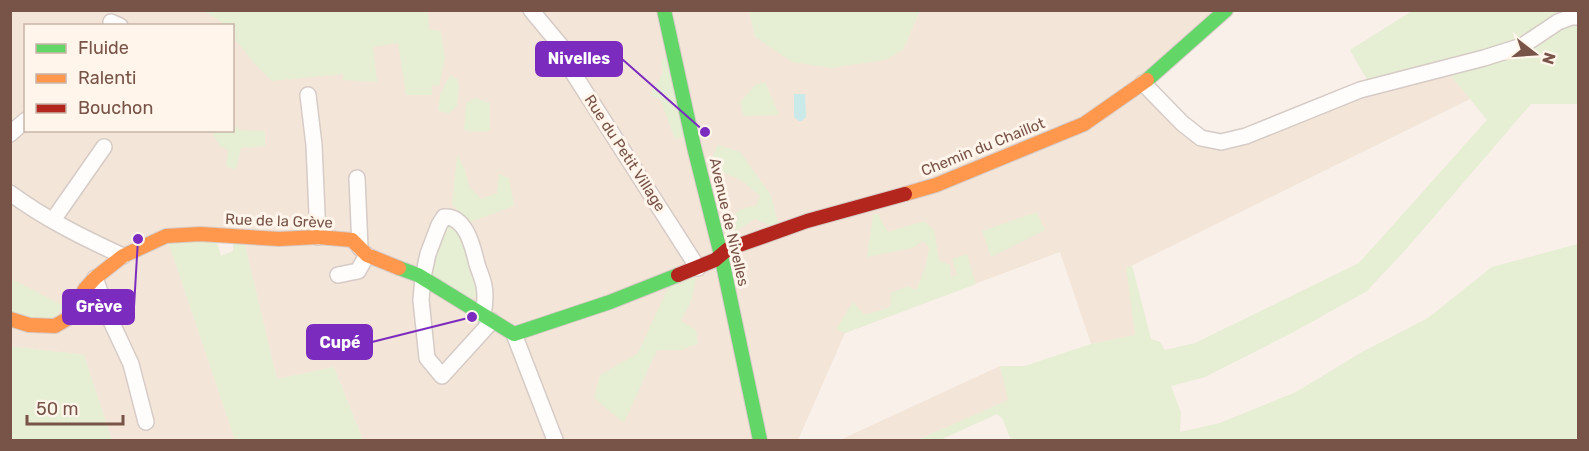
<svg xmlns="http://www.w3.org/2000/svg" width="1589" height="451" font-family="Rubik,sans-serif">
<rect width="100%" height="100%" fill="#f8f0e9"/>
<g fill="#f4e5d9" fill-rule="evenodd">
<path d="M11,11H749L755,37L903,50L920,11H1226L1143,83L1182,123L1219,142L1369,83L1448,72L1470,99L1127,268L1136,335L1091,344L1060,252L845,333L798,440H363L334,367L277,379L243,237H167L235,440H112L84,355L11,346ZM26,26H232V130H26Z"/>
<polygon points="1000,366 1009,400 917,440 840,440"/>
</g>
<g fill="#e6eed3">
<polygon points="203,11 428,11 429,29 441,31 445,59 439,86 432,85 432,95 406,95 398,43 373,47 377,82 343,80 343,74 272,81 253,62 233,37 232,26 223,25 219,20"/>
<polygon points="749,11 749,10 920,11 903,50 885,60 831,68 792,62 755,37"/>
<polygon points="1412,11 1578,11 1578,104 1531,104 1408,247 1367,291 1290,334 1205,377 1171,386 1181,413 1180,432 1220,423 1296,392 1364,351 1428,318 1492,267 1578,244 1578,440 1011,440 1002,418 997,414 940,440 917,440 1008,400 1000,366 1025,366 1091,344 1135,335 1126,268 1132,265 1151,339 1160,342 1165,350 1195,343 1359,263 1487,120 1448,72 1369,83 1350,50"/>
<polygon points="669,56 685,136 675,139 660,99 650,95 663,73 661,61"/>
<polygon points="450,75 457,79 459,86 457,106 449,113 438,111 440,95"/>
<polygon points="765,82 779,115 744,116 740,102 755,85"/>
<polygon points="475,98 490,103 490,131 472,132 464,130 466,103"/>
<polygon points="233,124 240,130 265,131 265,146 241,148 236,169 226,167 228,150 220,146 211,131 232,130"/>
<polygon points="718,145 740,152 771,195 778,223 771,226 755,219 733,233 726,222 739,210 756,205 760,196 742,181 714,168 712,158"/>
<polygon points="457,154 465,170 469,186 481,199 497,193 499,174 509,178 514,206 470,222 452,205"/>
<polygon points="1037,212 1045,230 991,257 982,231"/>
<polygon points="873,214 878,214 888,232 924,221 934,230 939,260 950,265 951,277 957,275 952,259 967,254 976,284 845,333 836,329 853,302 865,315 890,307 891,293 908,286 916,290 925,268 929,248 923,241 912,248 867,257"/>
<polygon points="444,225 456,225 485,293 462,302 428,291 428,254"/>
<polygon points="166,236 216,240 221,256 233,251 234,237 243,237 277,379 334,367 363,440 235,440"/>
<polygon points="696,276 692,299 681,321 696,330 698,344 681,350 657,350 624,423 594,398 600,375 638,353 669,285"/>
<polygon points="10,278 64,306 56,317 43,321 11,312"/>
<polygon points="11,346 84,355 112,440 11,440"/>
</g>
<polygon fill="#caeae9" points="794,94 805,94 806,117 802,121 799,121 794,117"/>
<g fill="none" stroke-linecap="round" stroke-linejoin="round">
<defs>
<g id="street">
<polyline points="531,10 561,46 568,65 698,268"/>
<polyline points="111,22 120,26"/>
<polyline points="1143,83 1182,123 1201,138 1221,142 1246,136 1360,90 1484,58 1522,46 1558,22 1571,17 1578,17"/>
<polyline points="308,95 314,145 318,237"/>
<polyline points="10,134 26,120"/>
<polyline points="357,178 360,248"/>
<path d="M10,193C45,219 84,238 123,256"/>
<polyline points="53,220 104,147"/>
<polyline points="338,275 358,271 367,255"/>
<polyline points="95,278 110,319 131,364 146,422"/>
<path d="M483,315C485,305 486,296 484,286C483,279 479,271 477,264C473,248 466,215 444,217L439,225L428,254L423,277L421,300L427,358L442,376L492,321"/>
<polyline points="514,334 555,440"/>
</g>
<g id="fast">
<polyline points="664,10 694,147 721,255 760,440"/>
<polyline points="1147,80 1226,10"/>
<polyline points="399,268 418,275 514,334 610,302 678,275"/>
</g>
<g id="slow">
<polyline points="905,194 936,185 1084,124 1147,80"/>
<polyline points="10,319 29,325 55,326 67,319 85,289 95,278 123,256 166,236 200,234 279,239 318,237 352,240 367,255 399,268"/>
</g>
<polyline id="jam" points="678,275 715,260 728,249 807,221 905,194"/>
</defs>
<use href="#street" stroke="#d6cbc6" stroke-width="18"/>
<use href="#fast" stroke="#d7cbc6" stroke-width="16"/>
<use href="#slow" stroke="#d7cbc6" stroke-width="16"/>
<use href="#jam" stroke="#d7cbc6" stroke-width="16"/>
<use href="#street" stroke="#fefdfc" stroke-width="15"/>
<use href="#fast" stroke="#63d668" stroke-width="14"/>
<use href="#slow" stroke="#ff974d" stroke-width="14"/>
<use href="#jam" stroke="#b3261e" stroke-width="14"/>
</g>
<g text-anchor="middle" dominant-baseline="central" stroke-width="6" stroke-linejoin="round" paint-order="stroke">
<g font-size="15" fill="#785347" stroke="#fff5eb">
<text transform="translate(983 147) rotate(-22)">Chemin du Chaillot</text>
<text transform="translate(625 153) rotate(57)">Rue du Petit Village</text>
<text transform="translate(279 221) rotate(2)">Rue de la Grève</text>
<text transform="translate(729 222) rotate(77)">Avenue de Nivelles</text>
</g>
</g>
<path fill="none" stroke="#7b2cbf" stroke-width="2" d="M705 132L622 59M138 239L134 307M472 317L372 342"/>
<g fill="#7b2cbf" stroke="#fff5eb" stroke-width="2">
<circle cx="705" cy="132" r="6"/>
<circle cx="138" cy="239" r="6"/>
<circle cx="472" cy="317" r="6"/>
</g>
<g fill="#7b2cbf" stroke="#7b2cbf" stroke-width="2">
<rect x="536" y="42" width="86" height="34" rx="6"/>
<rect x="63" y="290" width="71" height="34" rx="6"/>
<rect x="307" y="325" width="65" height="34" rx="6"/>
</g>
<g font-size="16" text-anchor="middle" font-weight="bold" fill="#fff">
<text x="579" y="64">Nivelles</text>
<text x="99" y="312">Grève</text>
<text x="340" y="348">Cupé</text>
</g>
<rect width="1589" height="451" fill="none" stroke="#785347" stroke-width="24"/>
<rect x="24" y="24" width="210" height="108" fill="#fff5eb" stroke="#c9b4a9" stroke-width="1.5"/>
<rect x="36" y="44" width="30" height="9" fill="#63d668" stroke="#c9b4a9" stroke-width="1.5"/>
<text x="78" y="54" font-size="18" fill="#785347">Fluide</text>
<rect x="36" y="74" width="30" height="9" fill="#ff974d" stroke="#c9b4a9" stroke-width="1.5"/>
<text x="78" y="84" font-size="18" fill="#785347">Ralenti</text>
<rect x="36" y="104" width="30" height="9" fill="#b3261e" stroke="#c9b4a9" stroke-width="1.5"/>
<text x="78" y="114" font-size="18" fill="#785347">Bouchon</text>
<g transform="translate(1535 54) rotate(107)" stroke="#fff5eb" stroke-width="4.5" paint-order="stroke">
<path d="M0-4.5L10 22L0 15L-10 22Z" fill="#785347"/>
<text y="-9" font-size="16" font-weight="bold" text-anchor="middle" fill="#785347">N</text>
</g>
<path d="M27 415v9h96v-9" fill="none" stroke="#785347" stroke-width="3"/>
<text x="36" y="415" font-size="18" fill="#785347" stroke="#fff5eb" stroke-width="4.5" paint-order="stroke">50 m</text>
</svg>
